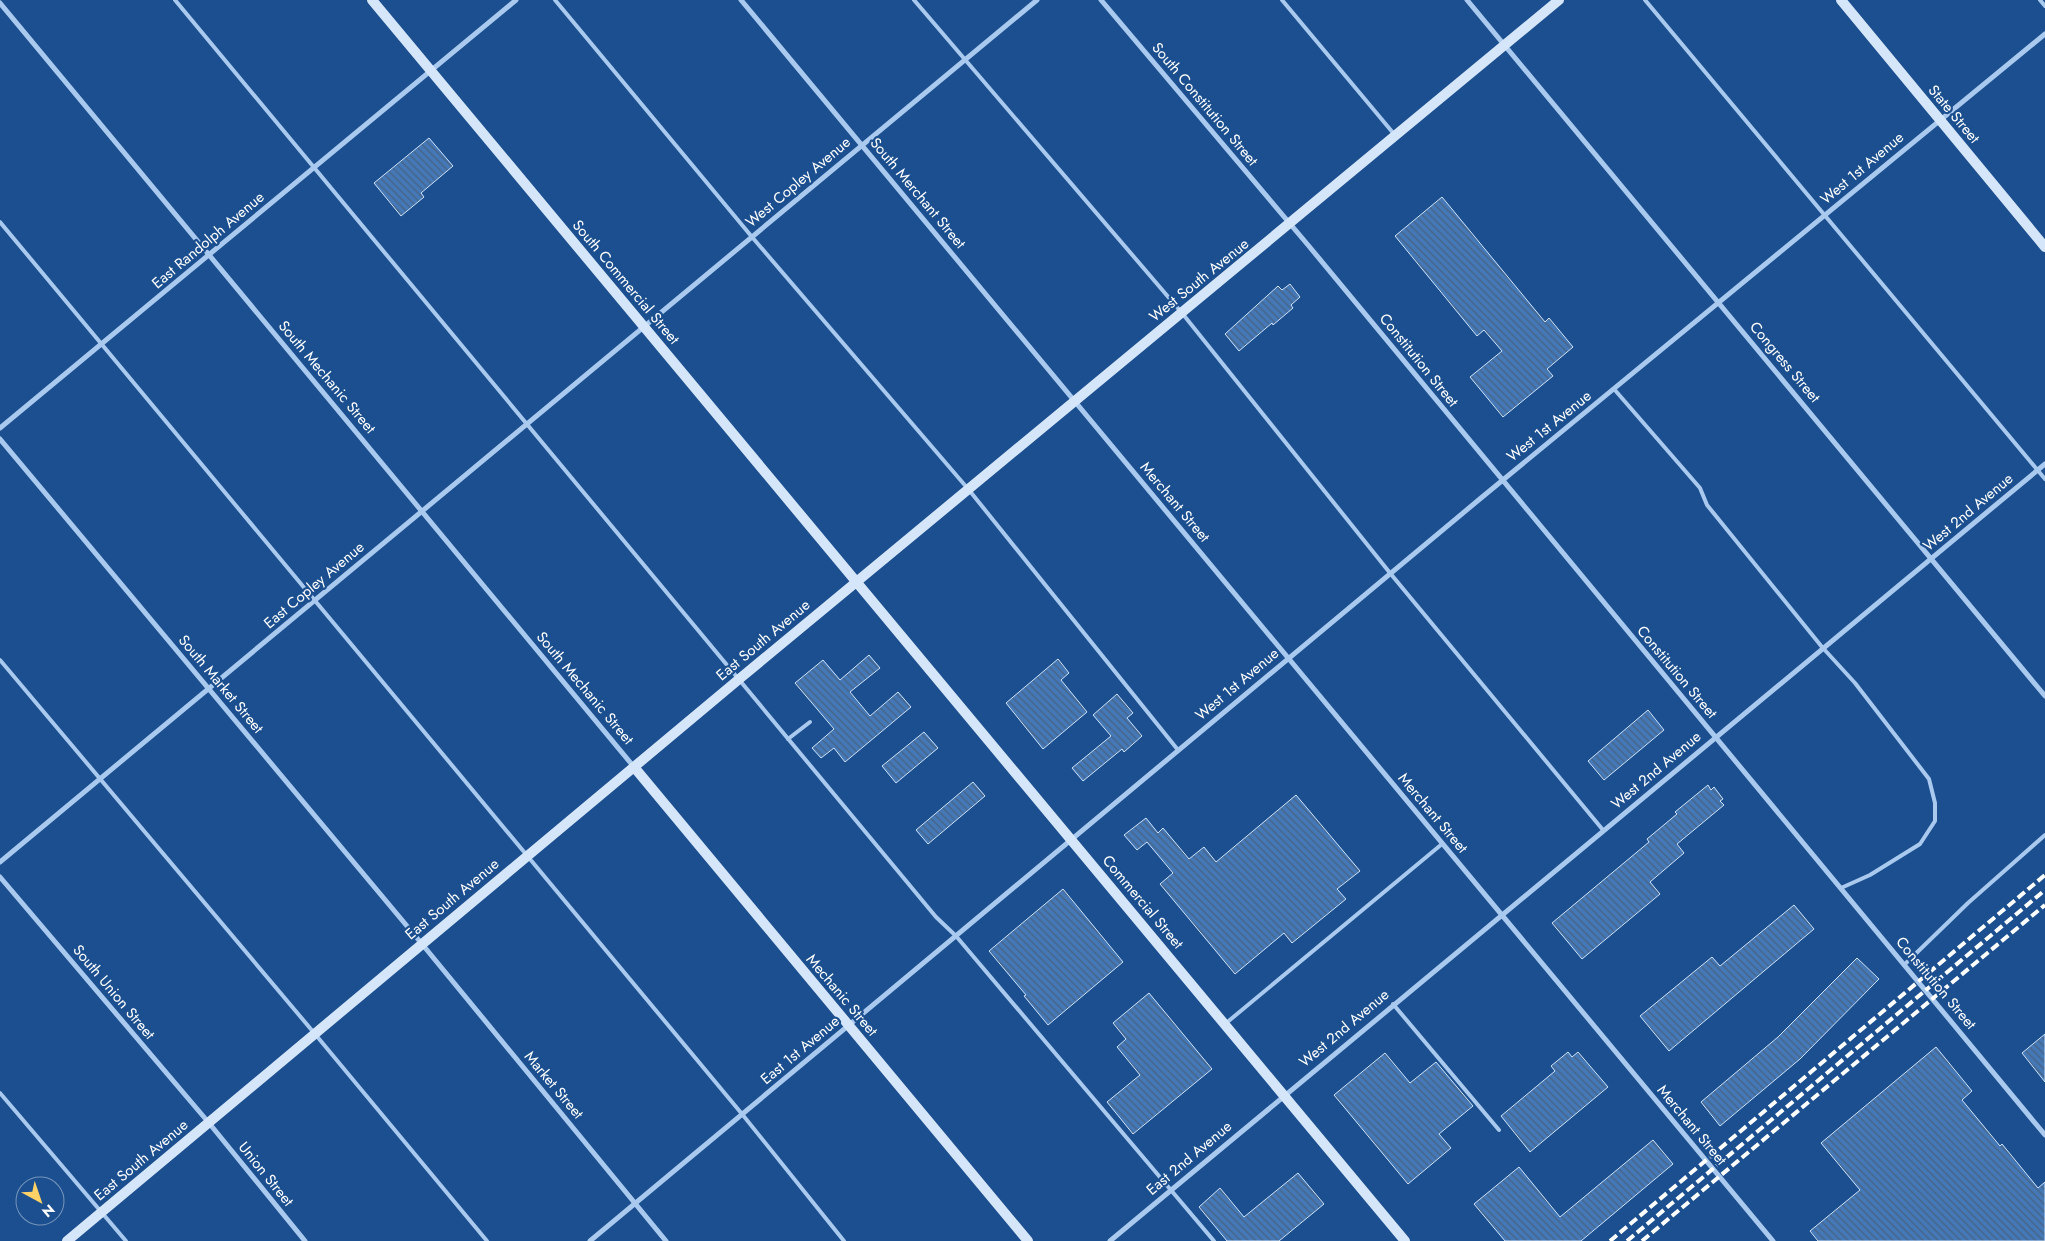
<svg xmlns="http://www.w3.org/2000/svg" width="2045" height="1241" font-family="Jost,sans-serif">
<defs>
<pattern id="building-back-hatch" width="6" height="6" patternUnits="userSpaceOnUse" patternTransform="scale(1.25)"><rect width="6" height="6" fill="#4478b7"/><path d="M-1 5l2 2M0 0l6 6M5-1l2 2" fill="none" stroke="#486282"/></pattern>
</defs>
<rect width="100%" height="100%" fill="#1b4f8f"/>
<g fill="url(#building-back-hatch)" stroke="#cfe3fa">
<polygon points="429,138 453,166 421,193 424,197 401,216 374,183"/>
<polygon points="1442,197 1545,322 1549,318 1573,347 1547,369 1553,376 1503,417 1470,377 1502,351 1484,330 1477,336 1395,236"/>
<polygon points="1290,284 1300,297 1291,305 1293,308 1273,325 1272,323 1239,351 1225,334 1278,286 1282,290"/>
<polygon points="869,655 880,668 850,692 870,716 898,692 911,707 845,762 834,748 821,758 812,748 834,729 795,683 823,660 840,680"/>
<polygon points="1058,659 1069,673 1061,680 1087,712 1043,749 1006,703"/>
<polygon points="1117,694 1133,713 1127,718 1142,736 1124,752 1122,749 1083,781 1072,768 1111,736 1093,715"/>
<polygon points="1648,710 1664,730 1604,780 1588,761"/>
<polygon points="924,732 938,748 896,783 882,766"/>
<polygon points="973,782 985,796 928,844 916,830"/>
<polygon points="1708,785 1711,790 1714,787 1723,799 1720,801 1724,805 1677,844 1684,853 1650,882 1660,894 1582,959 1552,923 1649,842 1647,839 1677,814 1675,812"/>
<polygon points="1296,795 1360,871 1337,889 1346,899 1292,943 1284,933 1235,974 1160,884 1173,873 1147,842 1137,850 1124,835 1146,818 1158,833 1163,828 1189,859 1204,847 1216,862"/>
<polygon points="1063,889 1123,962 1048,1025 1024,996 1026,995 989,951"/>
<polygon points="1794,905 1814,929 1669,1051 1640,1016 1712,957 1720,966"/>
<polygon points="1857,958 1879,979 1800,1059 1720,1126 1701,1102 1778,1037"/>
<polygon points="1149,993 1212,1069 1133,1134 1107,1102 1140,1075 1117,1047 1126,1039 1113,1023"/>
<polygon points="2045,1034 2045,1082 2022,1053"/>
<polygon points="1936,1047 1972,1091 1962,1100 2000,1146 2002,1144 2038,1188 2045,1182 2045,1241 1818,1241 1810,1231 1860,1190 1821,1143"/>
<polygon points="1568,1052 1572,1057 1578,1052 1608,1087 1530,1152 1501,1116 1555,1071 1551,1066"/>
<polygon points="1385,1053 1410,1083 1436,1062 1473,1106 1439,1134 1451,1148 1408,1184 1334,1095"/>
<polygon points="1653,1140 1673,1164 1581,1241 1505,1241 1474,1204 1519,1167 1560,1217"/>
<polygon points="1298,1173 1324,1204 1279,1241 1227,1241 1199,1207 1220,1188 1244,1217"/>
</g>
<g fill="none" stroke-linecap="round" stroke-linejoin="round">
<g stroke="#a9c9ee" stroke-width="4">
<polyline points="175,0 936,917 956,936 1214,1241"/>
<polyline points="555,0 752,237 969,490 1178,750"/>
<polyline points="914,0 1182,313 1390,573 1603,830"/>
<polyline points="1282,0 1394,134"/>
<polyline points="1645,0 2045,479"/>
<polyline points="2040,0 2045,6"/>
<polyline points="0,222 742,1114 844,1241"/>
<polyline points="1614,389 1700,488 1707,505 1822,647 1855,683 1929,779 1935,803 1935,821 1920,844 1870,875 1841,888"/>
<polyline points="0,660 315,1034 487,1241"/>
<polyline points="788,739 810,722"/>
<polyline points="1904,965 1968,903 2045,835"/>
<polyline points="1393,1004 1499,1130"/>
<polyline points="1225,1024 1442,844"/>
<polyline points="0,1093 126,1241"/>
</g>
<g stroke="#a9c9ee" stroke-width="5">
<polyline points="741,0 1773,1241"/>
<polyline points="1101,0 1308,245 2045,1135"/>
<polyline points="1467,0 2045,696"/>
<polyline points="0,3 634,767"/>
<polyline points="0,428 516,0"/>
<polyline points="0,439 422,944 666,1241"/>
<polyline points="0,862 1037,0"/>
<polyline points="0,877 209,1123 305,1241"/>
<polyline points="590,1241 1481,498 2045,34"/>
<polyline points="1110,1241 2045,464"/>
</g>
<g stroke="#d6e6fa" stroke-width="10">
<polyline points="372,0 1405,1241"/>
<polyline points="1841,0 2045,247"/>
<polyline points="634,767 1028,1241"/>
<polyline points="67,1241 738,680 1559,0"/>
</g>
<g stroke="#fff" stroke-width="4" stroke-dasharray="9 4" stroke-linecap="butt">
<polyline points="1610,1241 2045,875"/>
<polyline points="1627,1241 2045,890"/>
<polyline points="1642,1241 2045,905"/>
</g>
</g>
<g text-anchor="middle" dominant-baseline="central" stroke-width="4.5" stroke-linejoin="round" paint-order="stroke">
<g font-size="15" fill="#fff" stroke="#1b4f8f">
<text transform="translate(1205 104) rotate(50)">South Constitution Street</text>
<text transform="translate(1954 114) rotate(50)">State Street</text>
<text transform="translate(1862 168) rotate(-40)">West 1st Avenue</text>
<text transform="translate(798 182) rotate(-40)">West Copley Avenue</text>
<text transform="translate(918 193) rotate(50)">South Merchant Street</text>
<text transform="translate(208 240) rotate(-40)">East Randolph Avenue</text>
<text transform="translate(1199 280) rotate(-39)">West South Avenue</text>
<text transform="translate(626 282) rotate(50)">South Commercial Street</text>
<text transform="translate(1419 360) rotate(51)">Constitution Street</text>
<text transform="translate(1785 362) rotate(50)">Congress Street</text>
<text transform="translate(327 377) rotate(50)">South Mechanic Street</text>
<text transform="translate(1549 426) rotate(-39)">West 1st Avenue</text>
<text transform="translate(1175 502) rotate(50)">Merchant Street</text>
<text transform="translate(1968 512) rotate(-40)">West 2nd Avenue</text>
<text transform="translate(314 585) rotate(-40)">East Copley Avenue</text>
<text transform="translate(763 640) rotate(-40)">East South Avenue</text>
<text transform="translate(1677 672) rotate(50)">Constitution Street</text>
<text transform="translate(221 684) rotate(50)">South Market Street</text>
<text transform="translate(1237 684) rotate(-40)">West 1st Avenue</text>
<text transform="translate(585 688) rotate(50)">South Mechanic Street</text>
<text transform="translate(1656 770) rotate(-40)">West 2nd Avenue</text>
<text transform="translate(1433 813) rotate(50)">Merchant Street</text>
<text transform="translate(452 899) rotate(-40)">East South Avenue</text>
<text transform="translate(1143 902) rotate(50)">Commercial Street</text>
<text transform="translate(1936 983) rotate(50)">Constitution Street</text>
<text transform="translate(114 992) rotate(50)">South Union Street</text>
<text transform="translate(842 995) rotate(50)">Mechanic Street</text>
<text transform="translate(1344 1028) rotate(-40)">West 2nd Avenue</text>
<text transform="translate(800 1050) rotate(-40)">East 1st Avenue</text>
<text transform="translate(554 1085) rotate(50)">Market Street</text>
<text transform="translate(1692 1125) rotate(50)">Merchant Street</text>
<text transform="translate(1189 1158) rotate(-40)">East 2nd Avenue</text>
<text transform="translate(141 1160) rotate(-40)">East South Avenue</text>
<text transform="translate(266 1174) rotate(51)">Union Street</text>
</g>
</g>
<g transform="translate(40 1201) rotate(140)"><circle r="24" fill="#1b4f8f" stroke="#7695bc"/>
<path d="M0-4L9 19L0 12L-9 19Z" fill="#ffd166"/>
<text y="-8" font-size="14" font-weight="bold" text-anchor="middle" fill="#ffffff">N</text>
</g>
</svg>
